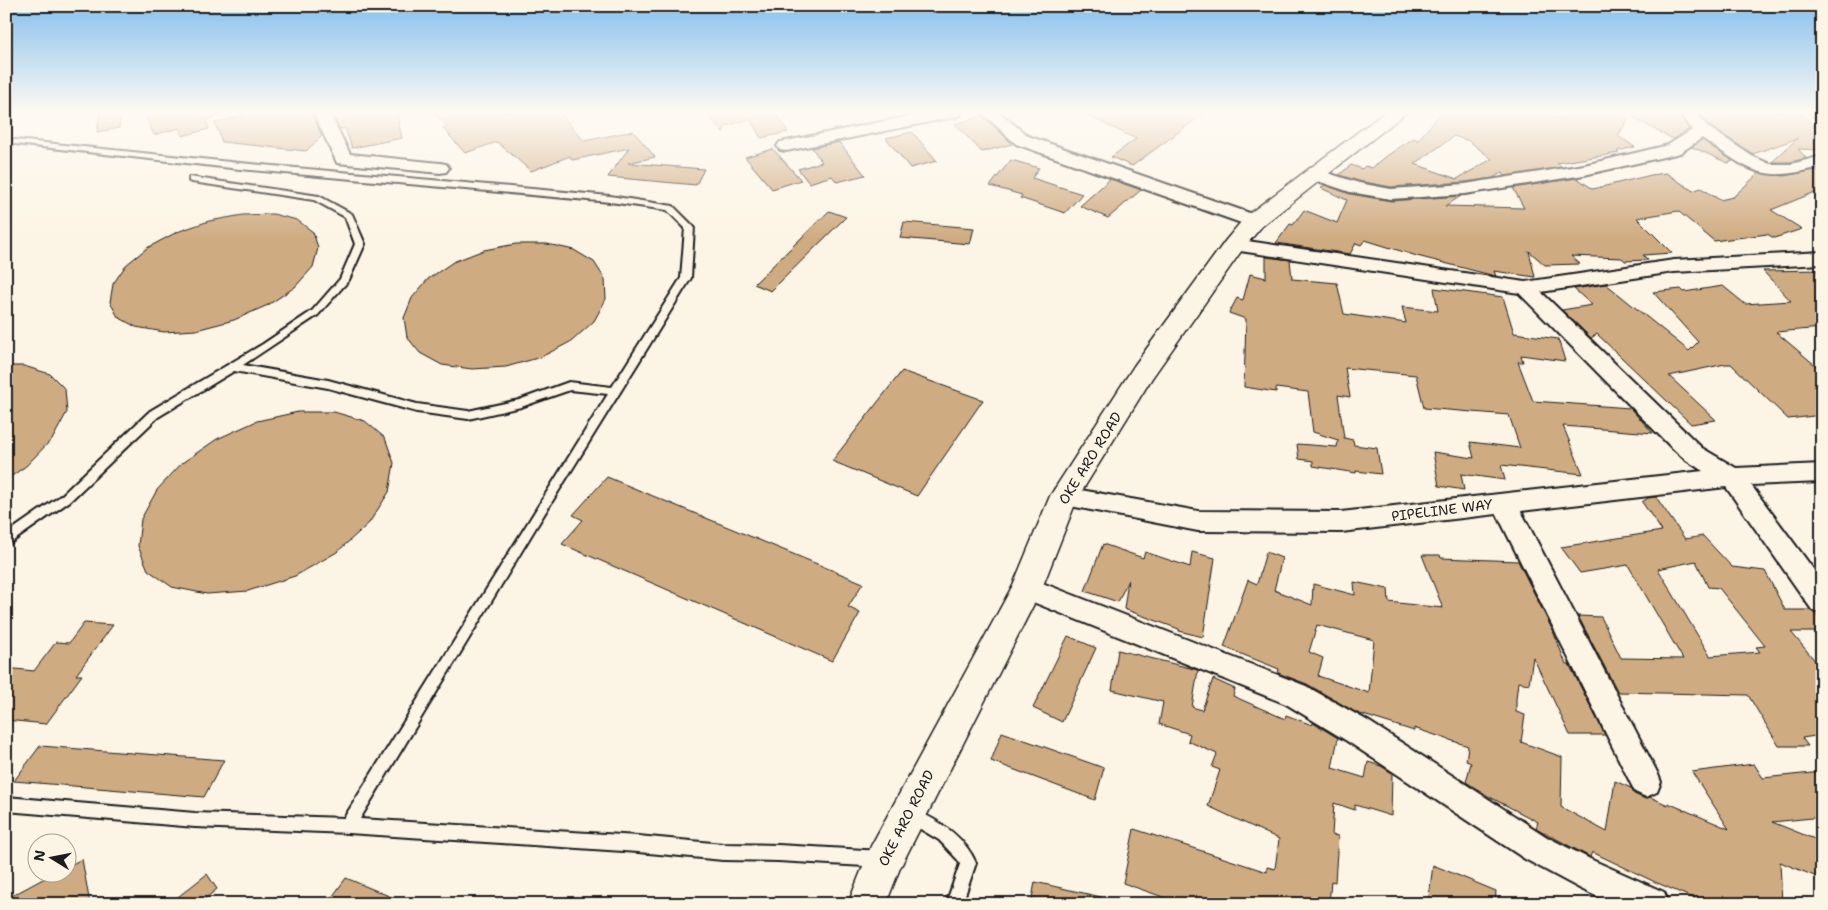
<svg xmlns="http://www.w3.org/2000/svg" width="1828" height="910" font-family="'Shantell Sans',sans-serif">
<rect width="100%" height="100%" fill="#fcf5e5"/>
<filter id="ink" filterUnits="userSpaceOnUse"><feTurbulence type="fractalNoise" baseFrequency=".02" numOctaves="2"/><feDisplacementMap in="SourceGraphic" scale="10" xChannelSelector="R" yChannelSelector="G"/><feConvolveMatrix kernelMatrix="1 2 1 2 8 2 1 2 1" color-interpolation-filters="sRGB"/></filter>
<g filter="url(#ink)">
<g fill="#cfab81" stroke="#1c1c1c" fill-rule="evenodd">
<polygon points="100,112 121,112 119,128 97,132"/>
<polygon points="164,112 218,112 218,116 206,120 209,129 182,136 179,128 154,135 146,117"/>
<polygon points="240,112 311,112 322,136 306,151 222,142 215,123 242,116"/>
<polygon points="331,112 396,112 402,138 352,148 345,128 340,129"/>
<polygon points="433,112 559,112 584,141 633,131 655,157 628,163 704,169 696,185 608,177 629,148 572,160 570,156 531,171 497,142 465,153 443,128 448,127"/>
<polygon points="705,112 775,112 788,132 761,138 750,119 726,126 723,132"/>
<polygon points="1080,112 1206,112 1132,166 1111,157 1136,139"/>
<path d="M1442,112H1545L1555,119L1584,112H1677L1689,129L1673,139L1630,116L1618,136L1635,147L1617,151L1619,153L1557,163L1562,167L1505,176L1503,172L1493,178L1465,182L1391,187L1359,181L1339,175L1351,165L1362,169L1365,166L1372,168L1388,155L1414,138L1418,140ZM1454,136L1469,141L1492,159L1457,179L1415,164Z"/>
<polygon points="1698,112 1800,112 1822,134 1822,150 1798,149 1806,158 1791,162 1772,162 1798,138 1753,154 1709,126"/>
<polygon points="983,116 997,129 1012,144 982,152 955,124"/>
<polygon points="912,132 937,161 910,168 886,138"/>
<polygon points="1702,140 1718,151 1733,161 1728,163 1692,147"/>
<polygon points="839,142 865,175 837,182 832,176 809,183 798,169 822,162 812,148"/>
<polygon points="773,149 801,180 772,189 745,157"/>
<polygon points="1011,160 1039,168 1032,178 1082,194 1065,213 1020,198 1022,195 990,186"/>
<polygon points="1816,170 1822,176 1822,197 1813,193 1771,210 1802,229 1774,238 1767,234 1714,241 1678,211 1637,218 1672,253 1643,255 1648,260 1625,261 1622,258 1571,256 1580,264 1545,265 1529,251 1535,277 1494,271 1496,276 1491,275 1417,256 1365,240 1361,245 1356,243 1350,254 1276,243 1290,224 1293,225 1304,210 1337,223 1347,200 1321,188 1325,185 1350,194 1391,201 1461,196 1445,206 1524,208 1513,188 1577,178 1593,189 1651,175 1666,173 1693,191 1701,188 1720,200 1733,197 1759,173 1784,176"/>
<polygon points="1110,179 1141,190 1108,218 1080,206"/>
<polygon points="829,211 846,217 771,291 754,284"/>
<polygon points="273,214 297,220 313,232 318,248 313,267 295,287 268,305 234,320 196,330 164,332 136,327 118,317 110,302 113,284 126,265 147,248 177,232 209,221 243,215"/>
<polygon points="904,222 974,228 970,244 900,238"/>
<polygon points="516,244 547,244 574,250 594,262 605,279 606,299 594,321 572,341 541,357 506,367 472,369 442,365 420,353 407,337 404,318 412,298 428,279 453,262 484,250"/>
<polygon points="1266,257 1290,260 1292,279 1337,283 1344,314 1406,323 1402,307 1438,311 1434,288 1503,297 1514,333 1558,339 1565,361 1521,355 1523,362 1518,362 1533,401 1630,408 1653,433 1563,426 1583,474 1501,465 1505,480 1461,474 1464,490 1439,486 1433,452 1474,458 1470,442 1520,448 1509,415 1424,408 1416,375 1345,368 1350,397 1338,395 1344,438 1353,440 1354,445 1377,448 1381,474 1356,471 1356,473 1313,466 1313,461 1299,459 1297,444 1337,447 1338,440 1313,432 1308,392 1276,388 1276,392 1244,387 1246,319 1229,313 1237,298 1243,300 1250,274 1266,278"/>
<polygon points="1822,270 1822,328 1776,332 1822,371 1822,415 1788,419 1731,364 1725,364 1669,376 1716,420 1691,424 1597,334 1591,338 1562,310 1592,305 1574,289 1606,284 1689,351 1698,342 1653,292 1681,289 1684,292 1723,286 1745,304 1791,301 1763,271"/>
<polygon points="6,366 24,366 50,374 65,389 67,412 53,438 26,466 6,480"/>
<polygon points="902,371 983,400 917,496 832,461"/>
<polygon points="298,412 334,412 365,421 385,438 394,463 389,492 369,523 337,552 295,576 248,591 207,594 172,587 148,570 138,546 141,519 157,490 182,463 217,439 257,421"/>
<polygon points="607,477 863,583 848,607 860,613 832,661 562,544 583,520 573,515"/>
<path d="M1656,497L1685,539L1703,536L1732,567L1765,571L1785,610H1810L1814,613L1822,623V632H1791L1822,669V735L1802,738L1808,746H1779L1748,695L1618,692L1578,616L1601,617L1621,658L1683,659L1628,565L1580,573L1561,547L1662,531L1642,502L1648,498ZM1696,561L1708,587L1719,588L1765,646L1756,647L1760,652L1710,656L1658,569Z"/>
<polygon points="1103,544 1143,558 1145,552 1190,567 1192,552 1215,558 1203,637 1179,631 1179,629 1124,609 1128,580 1118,602 1085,591"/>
<path d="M1266,552L1282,558L1274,590L1312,605L1313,584L1355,595L1354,582L1388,589L1389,602L1443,608L1422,555H1440L1441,558L1518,561L1553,631L1566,664H1569L1605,735H1570L1533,657L1529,684L1518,682L1516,699V712L1525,715L1521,742L1562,757L1561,807L1607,832L1615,781L1631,788L1634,794L1645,799L1650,797L1668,805V803L1729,829L1692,772L1754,764L1763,778L1822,772V817L1772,822L1822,842V879L1780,862L1782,904H1707L1655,882L1592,852L1590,857L1536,828L1538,822L1488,796L1466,782L1471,763L1466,761L1468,746L1414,728V731L1357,713L1307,684L1278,673L1279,669L1224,647L1248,580L1257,584ZM1317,625L1374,640L1369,693L1318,676L1323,658L1309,652Z"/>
<polygon points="84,623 113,625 76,675 82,675 46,724 6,720 6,668 34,671 56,642 69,643"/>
<polygon points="1068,636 1096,648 1062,722 1033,708"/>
<polygon points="1118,650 1198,670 1192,707 1202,710 1213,679 1235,689 1233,696 1285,719 1286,715 1312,725 1313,723 1338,738 1332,768 1365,778 1368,762 1381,766 1392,773 1391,816 1355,805 1355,810 1334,803 1332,835 1338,836 1335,882 1331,881 1329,904 1183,904 1123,883 1134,829 1267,872 1267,867 1275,869 1279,839 1208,806 1220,770 1212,767 1217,754 1188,741 1190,734 1159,724 1163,702 1112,690"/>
<polygon points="1002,732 1104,768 1095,800 991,761"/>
<polygon points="40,746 224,760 204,797 14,781"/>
<polygon points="82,859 90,904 6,904 6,899 56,872 68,872 68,866"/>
<polygon points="1433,865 1496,891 1495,904 1428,904"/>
<polygon points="207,874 217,889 199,904 169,904"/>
<polygon points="346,878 408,904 327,904"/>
<polygon points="1035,882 1101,897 1101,904 1031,904"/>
</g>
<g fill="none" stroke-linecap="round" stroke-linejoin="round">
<defs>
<g id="lane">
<polygon points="6,139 240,163 610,196 673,206 694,227 691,278 535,529 360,819 638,836 723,844 778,845 882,851 887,854 890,859 887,864 882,867 778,861 723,860 638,852 348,833 195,827 6,811 6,797 195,813 344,818 608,394 570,390 521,407 468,419 417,412 328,388 234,371 158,417 70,501 6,546 6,534 62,495 150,411 263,344 312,311 340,279 355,244 345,217 314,200 192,182 189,181 189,177 319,196 352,214 365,244 349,280 318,315 243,365 328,380 417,404 468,411 519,400 569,382 612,387 681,278 685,228 667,210 610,202 240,169 6,143"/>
<path d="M910,808C937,819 964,835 976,863L962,904H946L960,864L958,860L939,840L905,820L903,815L905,810Z"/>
</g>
<g id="street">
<polygon points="313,112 329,112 350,154 440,163 446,164 449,168 446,172 440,173 337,163"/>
<polygon points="930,112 962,112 960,115 954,117 786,151 780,150 777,146 780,142 786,141"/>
<polygon points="981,112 999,112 1028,136 1261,217 1263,221 1261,225 1254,227 1247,225 1016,144"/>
<path d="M1679,112H1696L1708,127L1752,156L1770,164H1791L1822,156V166C1761,184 1751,171 1702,138L1680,153L1659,158L1584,175L1465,194L1391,199L1350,192L1309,178L1306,174L1309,170L1315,169L1359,183L1391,189L1465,184L1584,165L1656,148L1668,145L1692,130Z"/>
<polygon points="1810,112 1822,112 1822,120 1816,119"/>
<polygon points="1234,239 1525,282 1674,260 1822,252 1822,264 1674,272 1541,292 1702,448 1736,468 1822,464 1822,482 1751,485 1822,581 1822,613 1812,610 1726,487 1521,511 1657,772 1661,782 1657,792 1646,797 1635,792 1497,514 1341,532 1198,531 1055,503 1052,496 1055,489 1064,487 1198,511 1341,512 1703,471 1686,460 1671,447 1519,293 1227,249 1224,245 1227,241"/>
<polygon points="1027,577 1306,686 1368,721 1547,837 1590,859 1664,892 1669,904 1613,904 1581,889 1525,859 1347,741 1286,704 1018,596 1014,588 1018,580"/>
</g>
<polygon id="secondary" points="1385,112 1407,112 1262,226 1242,250 1152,378 1077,499 1042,588 900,868 886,904 848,904 871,846 1013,585 1050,496 1134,366 1226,240 1246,216"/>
</defs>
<use href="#lane" stroke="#1c1c1c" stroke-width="4"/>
<use href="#street" stroke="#1c1c1c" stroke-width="4"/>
<use href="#secondary" stroke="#1c1c1c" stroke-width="3"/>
<use href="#lane" fill="#fcf5e5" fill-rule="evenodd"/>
<use href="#street" fill="#fcf5e5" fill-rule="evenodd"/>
<use href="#secondary" fill="#fcf5e5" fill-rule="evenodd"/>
</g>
</g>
<linearGradient id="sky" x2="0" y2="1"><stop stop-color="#87c0ee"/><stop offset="0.47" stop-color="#fefaf3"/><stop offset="1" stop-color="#fefaf3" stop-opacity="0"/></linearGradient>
<rect width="1828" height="239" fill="url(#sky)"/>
<g text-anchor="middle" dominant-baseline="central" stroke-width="4" stroke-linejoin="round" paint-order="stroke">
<g font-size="14" fill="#1c1c1c" stroke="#fcf5e5">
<text transform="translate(1090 458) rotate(-58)">OKE ARO ROAD</text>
<text transform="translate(1442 510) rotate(-7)">PIPELINE WAY</text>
<text transform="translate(906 818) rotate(-63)">OKE ARO ROAD</text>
</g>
</g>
<rect width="1828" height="910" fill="none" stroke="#fcf5e5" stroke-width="25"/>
<rect x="12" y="12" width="1803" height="885" fill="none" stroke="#1c1c1c" stroke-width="2" filter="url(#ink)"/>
<g transform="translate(52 858) rotate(280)"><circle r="24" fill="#fcf5e5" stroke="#a29e95"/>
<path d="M0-4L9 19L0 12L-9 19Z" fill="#1c1c1c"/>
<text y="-8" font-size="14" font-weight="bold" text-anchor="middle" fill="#1c1c1c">N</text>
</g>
</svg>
